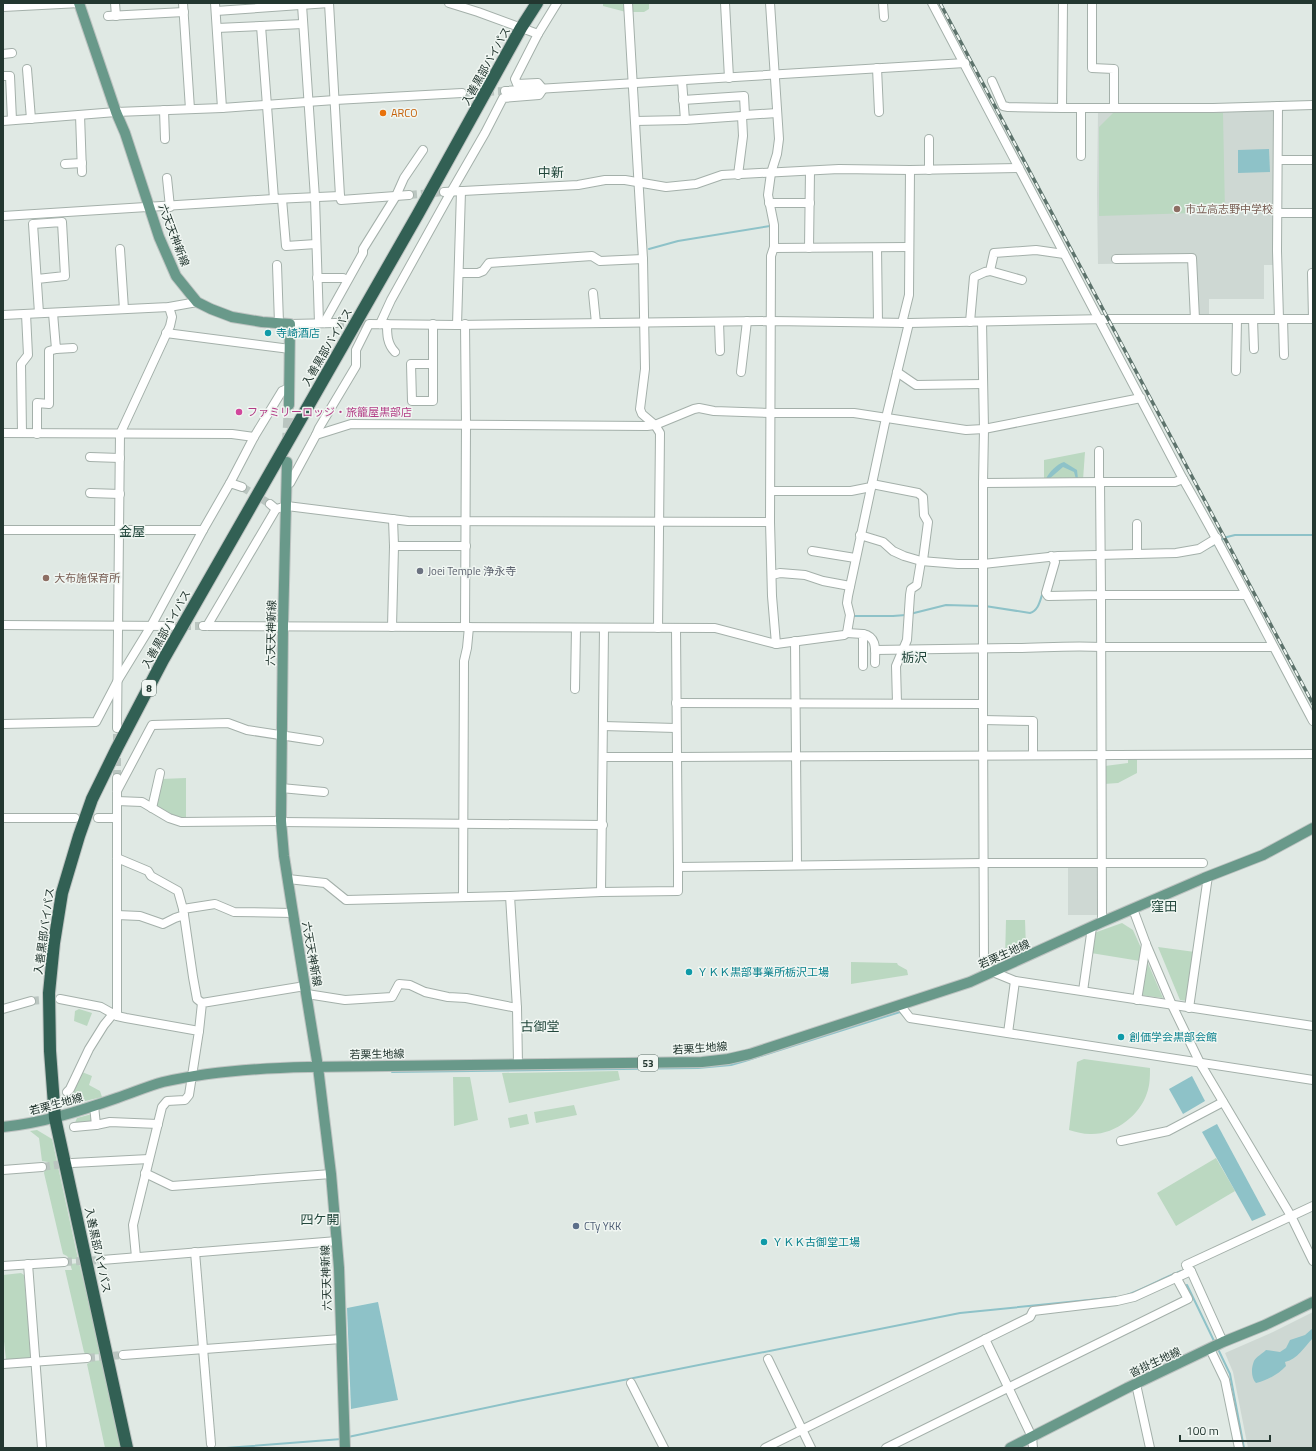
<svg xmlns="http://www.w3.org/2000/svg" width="1316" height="1451" font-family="'Titillium Web','Noto Sans JP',sans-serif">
<rect width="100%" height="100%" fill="#e0e9e4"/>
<g fill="#ced8d3">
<polygon points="1098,111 1274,111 1276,265 1264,265 1264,299 1209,299 1209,315 1190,315 1188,263 1098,264 1097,194"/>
<polygon points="1100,864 1100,915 1068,915 1068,865"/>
<polygon points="1313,1312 1313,1448 1248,1448 1233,1372 1225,1353 1273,1332"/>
</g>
<g fill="#bbd8c1">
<polygon points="603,3 625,3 626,12 603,6"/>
<polygon points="632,3 649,3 649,9 644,12 633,12"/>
<polygon points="1113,113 1223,113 1225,212 1099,216 1099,127"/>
<polygon points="1085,452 1083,480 1044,481 1044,460"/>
<polygon points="1128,758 1137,758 1137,773 1118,783 1104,784 1105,766 1128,763"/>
<polygon points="186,778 186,817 176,817 155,805 161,779"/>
<polygon points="1006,920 1025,920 1026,947 1005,958"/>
<polygon points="1122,923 1133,930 1142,950 1140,961 1091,953 1094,933"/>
<polygon points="1158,947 1195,952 1188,1001 1180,1000"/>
<polygon points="1146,959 1163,998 1140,995"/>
<polygon points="851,962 897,963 898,965 907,970 908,975 851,984"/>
<polygon points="79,1009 92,1013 87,1026 74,1021 75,1011"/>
<path d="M1084,1059L1150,1068C1150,1076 1150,1085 1147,1093C1140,1115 1115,1135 1090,1134C1083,1134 1076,1132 1069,1130L1077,1062Z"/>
<polygon points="618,1071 620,1080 509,1103 502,1073"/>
<polygon points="82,1072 92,1076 89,1085 100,1091 102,1097 81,1102 68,1094"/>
<polygon points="453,1077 470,1077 478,1120 454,1126"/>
<polygon points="574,1105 577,1115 536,1123 534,1112"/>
<polygon points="92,1114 92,1122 74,1125 77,1118"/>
<polygon points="527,1114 529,1124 510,1128 508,1118"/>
<polygon points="37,1130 52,1139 78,1259 69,1259 67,1256 63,1254 44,1173 45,1168 49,1168 48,1162 42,1161 39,1138 30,1131"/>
<polygon points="1216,1158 1235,1191 1176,1226 1157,1193"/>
<polygon points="79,1263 102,1354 86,1355 84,1352 65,1270 72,1270 70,1264"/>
<polygon points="21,1273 24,1275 32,1358 6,1360 3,1332 3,1275"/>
<polygon points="104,1360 122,1448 105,1448 87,1364 92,1361"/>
</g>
<g fill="#8ec2c8">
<polygon points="1269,149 1270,172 1238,173 1238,150"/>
<path d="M1064,462L1077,470L1078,479H1076L1074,472L1063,467L1048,480L1046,479C1049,472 1057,464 1064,462Z"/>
<polygon points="1192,1076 1205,1101 1183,1114 1169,1089"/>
<polygon points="1217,1124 1266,1215 1252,1221 1202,1132"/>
<polygon points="378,1302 398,1400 351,1409 347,1308"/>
<path d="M1313,1328V1338C1304,1347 1298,1359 1285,1362L1286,1366C1279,1374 1266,1381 1256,1383C1251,1378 1251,1368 1254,1361C1256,1357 1263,1353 1266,1350L1280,1352L1286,1348L1290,1340L1305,1335Z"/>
</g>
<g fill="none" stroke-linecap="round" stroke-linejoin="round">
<g stroke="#8ec2c8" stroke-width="2">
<polyline points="649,249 678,241 770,226"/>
<polyline points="1219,541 1227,537 1235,535 1313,535"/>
<polyline points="1207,548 1216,544"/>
<path d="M985,606L1030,613C1039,610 1040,600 1043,592"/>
<polyline points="910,614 946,605 981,606"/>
<polyline points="853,616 893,616 906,615"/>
<polyline points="392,1072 698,1068 731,1065 745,1061 900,1012 904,1016"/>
<polyline points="1187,1285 1215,1343"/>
<path d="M1127,1295C1146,1288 1163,1278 1181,1271"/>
<polyline points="1218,1349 1230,1374 1244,1448"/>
<polyline points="348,1437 518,1401 960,1313 1119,1297"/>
<polyline points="226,1448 342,1439"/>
</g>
<g stroke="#bac5c0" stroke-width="8" stroke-dasharray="8 4" stroke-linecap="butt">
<polyline points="462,93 505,91"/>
<polyline points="409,195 444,192"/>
<polyline points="336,323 369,324"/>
<polyline points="242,487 270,504"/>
<polyline points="171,626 203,626"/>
<polyline points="117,778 117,728"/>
<polyline points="31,1001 54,999"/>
<polyline points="42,1167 70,1163"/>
<polyline points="64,1262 102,1260"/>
<polyline points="87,1358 123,1355"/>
</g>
<polyline stroke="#bac5c0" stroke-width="10" stroke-dasharray="10 5" stroke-linecap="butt" points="287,443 289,405"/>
<defs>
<g id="minor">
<polyline points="115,3 116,16"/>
<polyline points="183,3 190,109"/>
<polyline points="215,3 222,108"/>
<polyline points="329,3 340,196"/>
<polyline points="449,3 478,12 538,34 515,79 517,84 538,83 543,89"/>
<polyline points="628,3 643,259 645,369 640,409 642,414 655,425 660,433 658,628"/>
<polyline points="725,3 729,78"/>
<polyline points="883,3 884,17"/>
<path d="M932,3L1183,479C1229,559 1270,641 1313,721"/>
<polyline points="1063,3 1062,108 1213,108 1313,105"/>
<polyline points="1092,3 1092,68 1114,69 1114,108"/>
<polyline points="302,5 315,198 319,323"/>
<polyline points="3,7 80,3"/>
<polyline points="216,11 329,3"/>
<polyline points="108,16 184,12"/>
<polyline points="261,26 303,24"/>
<polyline points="217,28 261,26 274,199 340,196 341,200 409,195"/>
<polyline points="538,34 557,3"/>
<polyline points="3,54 12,53"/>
<polyline points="877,68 879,112"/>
<polyline points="27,69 31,119"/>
<polyline points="3,76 10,76 12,120"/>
<polyline points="682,81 685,120 742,116"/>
<polyline points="992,81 1003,106 1008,107 1062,108"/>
<polyline points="505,91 965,63"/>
<polyline points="683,100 744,96 745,115"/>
<polyline points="1278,106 1277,251 1279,319"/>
<polyline points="164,110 165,139"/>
<polyline points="80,115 82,172"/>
<polyline points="3,121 116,112 222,108 335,100 462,93"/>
<polyline points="635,121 685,120"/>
<polyline points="929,139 929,170"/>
<polyline points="1081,156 1081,108"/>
<polyline points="1278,160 1313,160"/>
<polyline points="65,164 82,163"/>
<polyline points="738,175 743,136 742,116 745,115 777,113"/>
<polyline points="167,178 170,207"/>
<polyline points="444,192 578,185 605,180 625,180 666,187 696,184 722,175 839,169 910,170 1019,168"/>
<polyline points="282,199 286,246 316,244"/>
<polyline points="769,203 810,203"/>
<polyline points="1277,213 1313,213"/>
<polyline points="3,216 274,199"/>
<polyline points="774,248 909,247"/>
<polyline points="809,248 810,171"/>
<polyline points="877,248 878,322"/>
<polyline points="120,249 124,309"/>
<polyline points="1116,259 1192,258 1195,319"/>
<polyline points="277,265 279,323"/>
<polyline points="990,271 1022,280"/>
<polyline points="459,273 478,273 483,271 489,263 592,256 600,261 643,259"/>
<polyline points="317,278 343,278"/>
<polyline points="37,279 65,276 62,222 33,224 39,313"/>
<polyline points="593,293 596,323"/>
<polyline points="53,313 56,349 73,348"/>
<polyline points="3,315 169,307 197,302"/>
<polyline points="1253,319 1254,349"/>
<polyline points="1283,319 1284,355"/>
<polyline points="719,322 720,351"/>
<polyline points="970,322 974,277 985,272 990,271 994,253 1036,250 1064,254"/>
<polyline points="982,322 984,429 983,483 983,720 984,966 993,972 1015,981 1313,1026"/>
<polyline points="324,323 363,253 363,249 396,196 404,178 423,150"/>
<polyline points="902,323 909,295 910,170"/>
<polyline points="290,324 336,323"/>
<polyline points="380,324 391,300 451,192 485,133 503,98 539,95 543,89"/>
<path d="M387,324C387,334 387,344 395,352"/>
<polyline points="465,324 466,424 465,627"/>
<polyline points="457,325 461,191"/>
<polyline points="166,333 290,349"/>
<polyline points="433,364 411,364 412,401 433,401 433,324"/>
<polyline points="1236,371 1237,319"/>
<polyline points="741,372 747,321"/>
<polyline points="897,372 916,385 983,384"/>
<polyline points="3,433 232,434 254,437"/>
<polyline points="22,433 21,364 28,355 26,314"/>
<polyline points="37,434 37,403 49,404 49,351 56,349"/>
<polyline points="316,435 319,428 356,366 356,350 369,324 457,325 772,321 909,323 1108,319 1313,319 1312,273"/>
<polyline points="1099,451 1099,478 1100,482 1175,482 1183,479"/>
<polyline points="90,457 120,458"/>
<polyline points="230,483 254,437 282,391 289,388"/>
<polyline points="286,483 290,483 316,435 351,424 647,426 655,425 694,409 699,408 714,411 770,413 854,413 966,430 984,429 1141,398"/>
<polyline points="983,483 1100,482 1101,595 1048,596 1046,593 1055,562 1051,556"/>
<polyline points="872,484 918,493 923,497 924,515 928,522 923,560"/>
<polyline points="771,491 851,491 871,487"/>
<polyline points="90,493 120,494"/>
<polyline points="270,504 276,509 287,506 408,521 770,522 771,256 774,247 774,225 768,195 771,173 777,154 779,139 770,3"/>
<polyline points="393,519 394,546"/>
<polyline points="770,522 772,596 776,644"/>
<polyline points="3,530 203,530 230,483 242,487"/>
<polyline points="860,535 883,542 893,551 904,556 921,561 958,564 983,564 1058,556 1176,553 1199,549 1217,538"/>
<polyline points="812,551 855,558"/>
<polyline points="1137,554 1137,524"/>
<polyline points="772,575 780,573 805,575 823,581 850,586"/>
<polyline points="3,625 171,626"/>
<polyline points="203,626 715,628 776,644 844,635 847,633 850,615 847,603 848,596 886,418 909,323"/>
<polyline points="207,626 276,509"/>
<polyline points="392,627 394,546 466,546"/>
<polyline points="676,628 677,757 1313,754"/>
<polyline points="847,633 863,634 863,666"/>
<path d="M863,634C878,637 875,651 875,663"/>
<polyline points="795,641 797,865"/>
<path d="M875,650C920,649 965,649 1010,648C1040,648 1071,645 1102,647H1273"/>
<polyline points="575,689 576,628"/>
<polyline points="676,703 983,704"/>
<polyline points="897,703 896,666 907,640 910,595 911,589 917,585 921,561"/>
<polyline points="983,720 1033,721 1033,755"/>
<polyline points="3,724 96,722 118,680 151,626 203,530"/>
<polyline points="603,726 676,728"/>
<polyline points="117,728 120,434 170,326 172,317 169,307"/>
<polyline points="603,757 677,757 678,867"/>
<polyline points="117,778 117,1016"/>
<polyline points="281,788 324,792"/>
<polyline points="117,791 152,725 228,723 247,730 319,741"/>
<polyline points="117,801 142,802 169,818 181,822 281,821"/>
<polyline points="152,808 160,773"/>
<polyline points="3,818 75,818"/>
<polyline points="98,818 117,818"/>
<polyline points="281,822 603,825"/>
<polyline points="117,858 148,871 151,876 178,891 183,909"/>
<polyline points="288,879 325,883 346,900 510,896"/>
<polyline points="601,892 604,628"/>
<polyline points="463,896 464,661 467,648 469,627"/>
<polyline points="1133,909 1146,944 1172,1005 1200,1063 1291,1216 1313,1261"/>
<polyline points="117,915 140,916 163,924 175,918 184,915 193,977 197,999 202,1003"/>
<polyline points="184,915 183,909 215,904 234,912 293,913"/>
<polyline points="1102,922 1101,595 1246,595"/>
<polyline points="1083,991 1092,927"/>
<polyline points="307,994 345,1000 392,997 399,984 410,985 425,992 448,997 466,998 517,1008"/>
<polyline points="60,999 101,1007 117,1016 126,1018 199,1031 189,1095 185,1100 167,1101 162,1107 133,1225 136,1257"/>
<polyline points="1137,1000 1146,944"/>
<polyline points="900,1005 910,1018 1313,1080"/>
<polyline points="1189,1008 1208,876"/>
<polyline points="3,1009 31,1001"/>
<polyline points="199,1031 202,1003 305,986"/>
<polyline points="1008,1033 1015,981"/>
<polyline points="518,1064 517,1008 510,896 601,892 678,891 678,867 984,863 1203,863"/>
<polyline points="67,1092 70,1089 89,1049 104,1025 113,1014"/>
<polyline points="94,1106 96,1125 110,1122 158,1124"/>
<polyline points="74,1127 96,1125"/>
<polyline points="1121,1141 1168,1131 1223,1102"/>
<polyline points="72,1163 149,1159"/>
<polyline points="3,1170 42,1167"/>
<polyline points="145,1173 172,1186 331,1174"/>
<polyline points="195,1252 211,1444"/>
<polyline points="102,1260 337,1241"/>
<polyline points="28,1264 42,1448"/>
<polyline points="1186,1265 1313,1206"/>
<polyline points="3,1266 64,1262"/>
<polyline points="1187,1267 1191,1271 1223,1342"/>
<polyline points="985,1339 1032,1437 1033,1448"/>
<polyline points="1210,1349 1225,1380 1239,1448"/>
<polyline points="123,1355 341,1339"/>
<polyline points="768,1359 811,1448"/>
<polyline points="3,1364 87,1358"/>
<polyline points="631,1383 664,1448"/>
<polyline points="1136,1384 1150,1448"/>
<polyline points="765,1448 1030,1317 1033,1311 1117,1301 1134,1297 1191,1271"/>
<polyline points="886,1448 1188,1299 1176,1277"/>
</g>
<g id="major">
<polyline points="79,3 116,112 125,133 159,237 176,276 197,302 211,309 232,317 262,322 290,324 289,405"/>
<polyline points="287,462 283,626 281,821 284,856 292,907 318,1067 331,1174 339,1268 345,1448"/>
<path d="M3,1127C42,1123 80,1111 117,1098C132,1093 148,1086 163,1082C211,1071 259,1068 308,1067L702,1062L728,1059L750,1054L970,982L1102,922L1204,878L1263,855L1313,828"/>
<polyline points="1010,1448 1127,1388 1223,1342 1265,1325 1313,1302"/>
</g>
<polyline id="highway" points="127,1448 55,1118 50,1051 49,993 54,943 62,893 79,836 92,799 117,748 163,660 418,214 521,28 537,3"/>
</defs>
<use href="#minor" stroke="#a4b0aa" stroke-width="10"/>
<use href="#major" stroke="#bdc3c1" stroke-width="12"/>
<use href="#highway" stroke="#bdc3c1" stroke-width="14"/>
<use href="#minor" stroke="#fff" stroke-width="8"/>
<use href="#major" stroke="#69998a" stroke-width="10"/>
<use href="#highway" stroke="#326054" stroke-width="12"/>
<defs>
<polyline id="rail" points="940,3 1313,704"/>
</defs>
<use href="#rail" stroke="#5d736c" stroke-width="3.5"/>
<use href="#rail" stroke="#f0f6f2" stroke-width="2" stroke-dasharray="6" stroke-linecap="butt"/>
</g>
<circle fill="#e8710a" stroke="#f0f6f2" stroke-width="1.5" cx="383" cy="113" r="4"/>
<g fill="#8d6e63" stroke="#f0f6f2" stroke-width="1.5">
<circle cx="1177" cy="209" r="4"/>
<circle cx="46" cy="578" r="4"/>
</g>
<g fill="#0f9aa8" stroke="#f0f6f2" stroke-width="1.5">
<circle cx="268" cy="333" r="4"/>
<circle cx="689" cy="972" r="4"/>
<circle cx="1121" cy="1037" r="4"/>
<circle cx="764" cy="1242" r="4"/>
</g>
<circle fill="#d1479c" stroke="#f0f6f2" stroke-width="1.5" cx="239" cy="412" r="4"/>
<circle fill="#6b7280" stroke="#f0f6f2" stroke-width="1.5" cx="420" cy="571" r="4"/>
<circle fill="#5c6f8a" stroke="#f0f6f2" stroke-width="1.5" cx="576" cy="1226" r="4"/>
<g text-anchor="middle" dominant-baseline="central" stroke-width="3" stroke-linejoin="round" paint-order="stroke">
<g fill="#f0f6f2" stroke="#60706a" stroke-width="1">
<rect x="142" y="680" width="14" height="16" rx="3"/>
<rect x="638" y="1055" width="20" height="16" rx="3"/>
</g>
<g font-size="10" font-weight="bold" fill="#233730">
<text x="149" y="688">8</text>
<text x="648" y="1063">53</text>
</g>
<g font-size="11" fill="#233730" stroke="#f0f6f2">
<text transform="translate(486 66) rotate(-61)">入善黒部バイパス</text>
<text transform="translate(174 235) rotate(69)">六天天神新線</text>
<text transform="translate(327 347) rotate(-60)">入善黒部バイパス</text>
<text transform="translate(166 629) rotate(-61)">入善黒部バイパス</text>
<text transform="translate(271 633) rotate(-89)">六天天神新線</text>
<text transform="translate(44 931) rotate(-82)">入善黒部バイパス</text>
<text transform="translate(312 954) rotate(80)">六天天神新線</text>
<text transform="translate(1004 954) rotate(-24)">若栗生地線</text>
<text transform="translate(700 1048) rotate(-4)">若栗生地線</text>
<text transform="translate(377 1054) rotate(-1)">若栗生地線</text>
<text transform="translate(56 1104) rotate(-15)">若栗生地線</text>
<text transform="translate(98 1250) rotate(78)">入善黒部バイパス</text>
<text transform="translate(326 1278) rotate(-92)">六天天神新線</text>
<text transform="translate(1155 1362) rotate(-25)">沓掛生地線</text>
</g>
<g font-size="11" fill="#c56008" stroke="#f0f6f2" text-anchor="start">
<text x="391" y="113">ARCO</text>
</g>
<g font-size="11" fill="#785e54" stroke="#f0f6f2" text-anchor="start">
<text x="1185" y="209">市立高志野中学校</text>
<text x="54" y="578">大布施保育所</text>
</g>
<g font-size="11" fill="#0d838f" stroke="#f0f6f2" text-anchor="start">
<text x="276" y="333">寺崎酒店</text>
<text x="697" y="972">ＹＫＫ黒部事業所栃沢工場</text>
<text x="1129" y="1037">創価学会黒部会館</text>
<text x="772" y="1242">ＹＫＫ古御堂工場</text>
</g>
<g font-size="11" fill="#b23c85" stroke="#f0f6f2" text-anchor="start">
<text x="247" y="412">ファミリーロッジ・旅籠屋黒部店</text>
</g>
<g font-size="11" fill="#5b616d" stroke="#f0f6f2" text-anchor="start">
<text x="428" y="571">Joei Temple 浄永寺</text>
</g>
<g font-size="11" fill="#4e5e75" stroke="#f0f6f2" text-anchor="start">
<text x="584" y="1226">CTy YKK</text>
</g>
<g font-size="13" fill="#21463b" stroke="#f0f6f2">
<text x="551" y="172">中新</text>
<text x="132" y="531">金屋</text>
<text x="914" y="657">栃沢</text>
<text x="1164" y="906">窪田</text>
<text x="540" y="1026">古御堂</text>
<text x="320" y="1219">四ケ開</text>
</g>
</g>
<rect width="1316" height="1451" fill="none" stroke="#233730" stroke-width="8"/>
<path d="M1180 1435v6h90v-6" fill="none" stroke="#233730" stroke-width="2"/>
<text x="1186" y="1435" font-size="12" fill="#233730" stroke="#f0f6f2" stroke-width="3" paint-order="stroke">100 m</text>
</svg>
